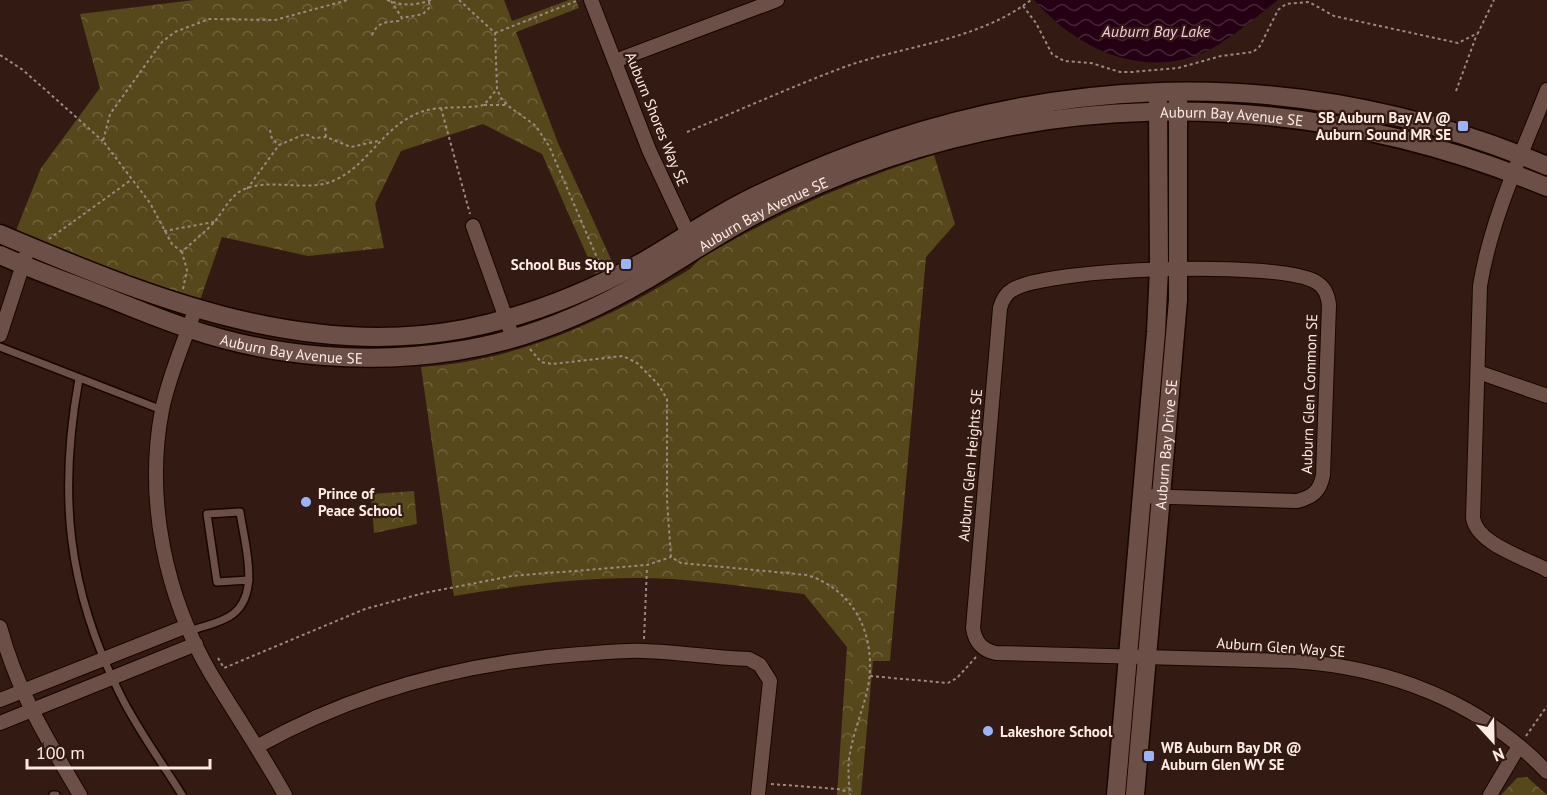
<svg xmlns="http://www.w3.org/2000/svg" width="1547" height="795" font-family="'PT Sans',sans-serif">
<defs>
<pattern id="park-crowns" width="20" height="18" patternUnits="userSpaceOnUse" patternTransform="scale(1.5)"><rect width="20" height="18" fill="#56481b"/><path d="M2 6a3 3 0 1 1 6 0M12 15a3 3 0 1 1 6 0" fill="none" stroke="#6f633c"/></pattern>
<pattern id="water-waves" width="16" height="10" patternUnits="userSpaceOnUse" patternTransform="scale(1.5)"><rect width="16" height="10" fill="#250015"/><path d="M0 5q4-4 8 0t8 0" fill="none" stroke="#462537"/></pattern>
</defs>
<rect width="100%" height="100%" fill="#331b13"/>
<g fill="url(#park-crowns)">
<polygon points="194,0 504,0 512,21 569,0 576,0 579,8 516,32 558,143 615,268 597,278 542,154 483,124 401,151 375,204 384,248 308,256 222,237 199,303 15,233 41,168 100,88 80,14"/>
<path d="M934,155L955,224L926,257L890,661H873L861,795H837L847,647L804,594C760,589 716,582 672,579C600,575 525,584 454,596L421,367C519,361 608,319 690,269L701,258C775,215 851,180 934,155Z"/>
<polygon points="414,491 417,524 374,533 371,494"/>
<polygon points="1527,777 1547,795 1501,795 1517,778"/>
</g>
<path fill="url(#water-waves)" d="M1034,0H1278C1257,16 1234,36 1211,49C1146,82 1078,50 1034,0Z"/>
<g fill="none" stroke-linecap="round" stroke-linejoin="round">
<defs>
<g id="lane">
<polyline points="0,347 162,410"/>
<path d="M79,379C58,493 67,589 120,694C137,729 161,761 182,795"/>
<path d="M190,631C203,626 222,623 233,614C261,593 244,542 240,512L207,514L217,582L249,580"/>
<polyline points="53,795 56,795"/>
</g>
<g id="street">
<polyline points="591,0 649,150 692,242"/>
<polyline points="615,61 777,0"/>
<path d="M1547,90C1522,154 1491,218 1480,286L1473,518C1477,544 1525,558 1547,570"/>
<polyline points="473,226 513,338"/>
<path d="M195,310C184,343 169,375 162,410C145,499 165,596 211,674C236,715 262,754 285,795"/>
<polyline points="0,335 29,246"/>
<polyline points="1478,372 1547,396"/>
<path d="M1142,496L1297,501C1313,497 1320,491 1323,475L1329,305C1328,295 1325,287 1316,282C1280,260 1048,267 1012,290C1005,294 1002,301 1000,308L973,628C975,642 982,650 996,653L1292,661C1389,667 1479,701 1547,772"/>
<path d="M0,627C18,693 46,737 80,795"/>
<polyline points="0,700 187,626"/>
<polyline points="0,723 196,644"/>
<path d="M258,746C357,691 467,662 580,654C601,653 623,650 644,651C679,652 714,658 749,659L760,665L770,681L758,795"/>
<polyline points="1490,795 1519,746"/>
</g>
<g id="secondary">
<path d="M0,234C147,296 301,360 464,329C525,317 584,294 639,264C681,240 721,211 766,191C1019,71 1287,56 1547,166"/>
<path id="s1" d="M0,255C35,271 71,283 106,297C134,308 162,320 190,329C273,357 369,365 456,351C523,341 588,314 646,280C683,258 720,233 758,213C1007,84 1290,81 1547,187"/>
<polyline points="1116,795 1156,332 1159,269 1158,100"/>
<path id="s2" d="M1135,795L1178,300V99"/>
</g>
</defs>
<use href="#lane" stroke="#190501" stroke-width="10"/>
<use href="#street" stroke="#190501" stroke-width="16"/>
<use href="#secondary" stroke="#190501" stroke-width="21"/>
<g stroke="#9d8982" stroke-width="2" stroke-dasharray="3 3" stroke-linecap="butt">
<path d="M387,0C403,6 414,6 431,0"/>
<polyline points="459,0 495,33 497,89 501,98 507,105 536,126 549,146 601,267"/>
<polyline points="391,1 402,18 423,14 430,7 429,1"/>
<polyline points="1023,6 1036,23 1052,54 1064,61 1091,63 1120,72 1132,72 1178,68 1221,56 1253,52 1260,46 1278,10 1286,4 1309,2 1334,16 1458,43 1478,33 1494,0"/>
<polyline points="495,33 579,0"/>
<path d="M372,35C378,21 387,22 400,21L402,18"/>
<polyline points="0,55 23,70 103,141"/>
<polyline points="1456,91 1477,34"/>
<polyline points="484,105 505,105"/>
<polyline points="441,108 470,214"/>
<polyline points="325,128 326,137"/>
<polyline points="270,130 272,139 279,145"/>
<path d="M687,132C740,110 793,86 847,66C908,45 979,40 1031,0"/>
<polyline points="247,189 279,145 305,134 314,138 326,137 351,147 378,141"/>
<polyline points="164,231 214,222"/>
<polyline points="49,239 131,180"/>
<polyline points="182,252 172,244 150,203 103,141 110,114 162,42 175,32 209,19 275,20 348,0"/>
<path d="M183,289L187,270L182,252C193,241 206,232 216,220C223,211 229,199 239,192C266,175 306,194 335,180C368,165 382,129 416,114C437,104 462,110 484,105L497,89"/>
<path d="M530,349L541,362L552,364L623,356L637,363L658,384L667,399V500L671,557L681,563L807,575C854,590 875,633 869,681C865,706 854,729 850,753C847,766 849,782 850,795"/>
<polyline points="644,639 647,567"/>
<polyline points="218,658 224,668 365,609 424,593 512,576 647,565 671,557"/>
<polyline points="870,676 948,683 957,678 976,657"/>
<polyline points="1526,736 1547,706"/>
<polyline points="771,784 838,789 849,792"/>
</g>
<use href="#lane" stroke="#6c5047" stroke-width="7"/>
<use href="#street" stroke="#6c5047" stroke-width="14"/>
<use href="#secondary" stroke="#6c5047" stroke-width="18"/>
</g>
<g fill="#9bb5fd" stroke="#331b13" stroke-width="2">
<rect x="1457" y="120" width="12" height="12" rx="3"/>
<rect x="620" y="258" width="12" height="12" rx="3"/>
<circle cx="306" cy="502" r="6"/>
<circle cx="988" cy="731" r="6"/>
<rect x="1143" y="750" width="12" height="12" rx="3"/>
</g>
<g text-anchor="middle" dominant-baseline="central" stroke-width="4.5" stroke-linejoin="round" paint-order="stroke">
<g font-size="15" fill="#fdece6" stroke="#331b13">
<text stroke="none"><textPath href="#s1" startOffset="1298">Auburn Bay Avenue SE</textPath></text>
<text transform="translate(657 119) rotate(68)">Auburn Shores Way SE</text>
<text stroke="none"><textPath href="#s1" startOffset="812">Auburn Bay Avenue SE</textPath></text>
<text stroke="none"><textPath href="#s1" startOffset="308">Auburn Bay Avenue SE</textPath></text>
<text transform="translate(1309 394) rotate(-88)">Auburn Glen Common SE</text>
<text stroke="none"><textPath href="#s2" startOffset="352">Auburn Bay Drive SE</textPath></text>
<text transform="translate(970 465) rotate(-85)">Auburn Glen Heights SE</text>
<text transform="translate(1281 647) rotate(4)">Auburn Glen Way SE</text>
</g>
<g font-size="15" font-weight="bold" fill="#fdece6" stroke="#331b13" text-anchor="start">
<text x="1451" y="117" text-anchor="end">SB Auburn Bay AV @<tspan x="1451" dy="17">Auburn Sound MR SE</tspan></text>
<text x="614" y="264" text-anchor="end">School Bus Stop</text>
<text x="318" y="493">Prince of<tspan x="318" dy="17">Peace School</tspan></text>
<text x="1000" y="731">Lakeshore School</text>
<text x="1161" y="747">WB Auburn Bay DR @<tspan x="1161" dy="17">Auburn Glen WY SE</tspan></text>
</g>
<g font-size="16" font-style="italic" fill="#fac7e0" stroke="#331b13">
<text x="1156" y="31">Auburn Bay Lake</text>
</g>
</g>
<g transform="translate(1493 741) rotate(158)" stroke="#331b13" stroke-width="4.5" paint-order="stroke">
<path d="M0-4.5L10 22L0 15L-10 22Z" fill="#fdece6"/>
<text y="-9" font-size="16" font-weight="bold" text-anchor="middle" fill="#fdece6">N</text>
</g>
<path d="M27 759v9h183v-9" fill="none" stroke="#fdece6" stroke-width="3"/>
<text x="36" y="759" font-size="18" fill="#fdece6" stroke="#331b13" stroke-width="4.5" paint-order="stroke">100 m</text>
</svg>
